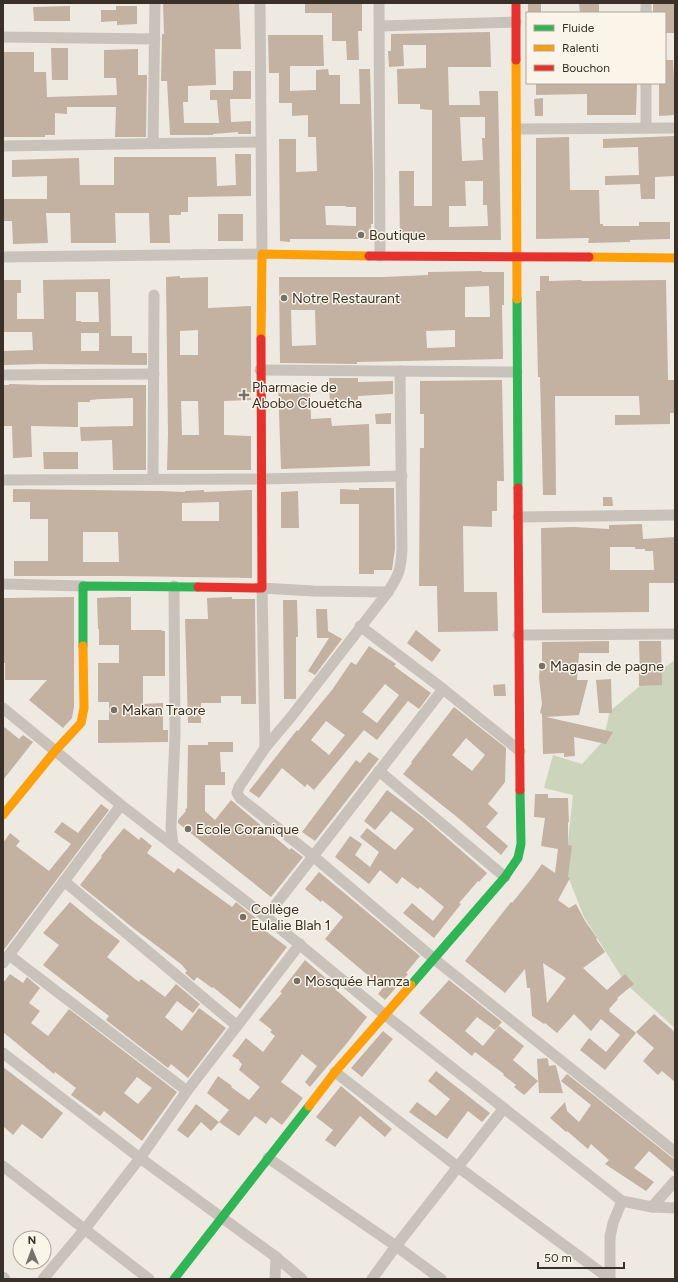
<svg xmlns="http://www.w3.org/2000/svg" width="678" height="1282" font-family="Figtree,sans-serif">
<rect width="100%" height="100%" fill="#eeeae2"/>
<polygon fill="#ccd5bb" points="675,660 675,1028 626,984 584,917 565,869 573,795 544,788 553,755 582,764 603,741 610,711 653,675"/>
<g fill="#c3b1a2" fill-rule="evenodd">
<polygon points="163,3 239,3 241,49 215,49 216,85 188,86 188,102 183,102 184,123 219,123 217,100 210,100 210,90 233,90 233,71 251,71 251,99 230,99 231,122 251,121 251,134 238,134 238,132 213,134 213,135 170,135 167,81 161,81 162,34 164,34"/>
<polygon points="305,3 362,3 362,31 358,31 359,60 347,60 346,41 332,41 332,13 305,13"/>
<rect x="528" y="3" width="13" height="9"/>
<polygon points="579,3 599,3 599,13 580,13"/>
<polygon points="653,3 675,3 675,33 665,33 665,13 653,13"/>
<polygon points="70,6 70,21 34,21 33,7"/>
<polygon points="116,6 137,6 137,24 117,25 117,21 101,22 101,10 116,10"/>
<path d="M490,32L491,67H448L449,105H480L479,91H498L501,240H400L399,171H414V206H432V110L420,109V104H398L397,69L426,68V45H403L404,66L389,67L388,51H391V34ZM460,117H485V138H482L483,160L462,161ZM465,181H483V205H487L488,226L449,227V206H466Z"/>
<path d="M268,35H323L324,66H290V91L316,90V70L328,69L329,75H340V104H360L359,69H370L373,173V224H371V239H290V242L280,241L279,139H296V172L317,171L316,137H308V115L292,116V103H279V73H269ZM325,206H346V207H356V226L326,225Z"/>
<polygon points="51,48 68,48 68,80 52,80"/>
<polygon points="138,49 138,75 147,75 146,137 115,137 116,107 67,107 67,114 55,113 55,135 45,135 45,137 3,137 3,52 34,52 34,72 46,72 47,97 117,95 116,78 104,78 104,50"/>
<polygon points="665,60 673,60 674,79 675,79 675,115 659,116 659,83 665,83"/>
<polygon points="536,83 637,83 636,115 587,115 587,94 536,95"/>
<polygon points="543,98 543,116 535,116 534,99"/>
<polygon points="675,136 675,176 655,177 655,199 641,199 640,184 605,185 605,176 639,175 638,147 603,148 603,139"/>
<polygon points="569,137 570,190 599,190 600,224 603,224 603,226 639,226 639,222 670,222 670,239 630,240 630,242 588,243 589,238 536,239 536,138"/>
<polygon points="235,154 251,154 251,196 188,197 188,212 181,212 181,215 169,215 170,243 150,243 149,213 115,213 116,243 71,243 70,213 46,213 48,243 13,244 12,221 3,221 3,199 47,199 47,176 12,177 12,160 79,158 80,185 114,185 114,157 216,157 217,186 236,185"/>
<rect x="218" y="214" width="25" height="27"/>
<path d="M482,271V272H504V305H502L503,359L357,362V364L280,363L279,277H383L428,275V272ZM489,286L490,317H465V287ZM291,310H315L316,345L292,346ZM455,330V347L427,348L426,331Z"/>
<path d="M180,276V278L208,277V308L251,306V400L224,401V435L251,436V470H167L168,434L166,277ZM198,330V355H180V331ZM181,401H198L199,435H182Z"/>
<polygon points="540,276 549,276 549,281 581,280 582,281 666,280 668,380 675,380 675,413 670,413 670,424 615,425 615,415 640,415 639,396 555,396 556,495 543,495 540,377 538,377 536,291 540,291"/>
<path d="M110,279L111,336H132V353H147V365L43,364L3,365V351L33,350L32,332H3V280H21V293H17V319H44L43,280ZM76,292H98L99,322H81V321H76ZM81,333H99V351H81Z"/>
<polygon points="329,378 358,378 358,382 393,381 393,394 358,396 358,406 330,407"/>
<polygon points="502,380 504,481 497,481 497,511 492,511 492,527 463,526 464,592 497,592 498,631 438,632 437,586 419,586 420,448 424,448 424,414 420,414 420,381"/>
<polygon points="9,384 42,385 146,385 146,470 113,470 112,440 81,441 80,427 133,426 133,398 101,399 90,400 90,402 78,402 78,427 31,426 32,457 13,458 12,426 3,426 3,385 9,385"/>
<polygon points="293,384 293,385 310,385 311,419 331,418 332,426 369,424 370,466 281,469 278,385"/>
<polygon points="391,413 391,424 376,424 375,414"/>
<polygon points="43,452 78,452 78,469 44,469"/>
<polygon points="359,488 394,488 395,549 392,570 374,570 374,574 359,574 359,504 340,504 340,489 359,490"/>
<path d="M13,489L160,491L185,492V491L204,490V492L252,490V578L120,576H14V561H48V519H30V502H13ZM219,502V521H182V503ZM83,532H118L119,562H83Z"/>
<polygon points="298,491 299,528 281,528 281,492"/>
<polygon points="603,497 612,497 613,506 603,506"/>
<path d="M642,524L643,539L675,537V583H649V612L542,613L541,528L574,527L609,529V525ZM610,547H635V549H645V551H653L654,570H610Z"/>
<polygon points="74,597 74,707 72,718 63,728 29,700 47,680 5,680 5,663 3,663 4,598"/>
<polygon points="118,597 131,597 131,630 162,630 162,631 165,631 165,676 143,676 143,704 163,703 163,730 168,730 168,742 98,743 98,720 109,720 109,702 98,702 98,663 119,663 119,645 99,645 99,629 98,629 97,598"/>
<polygon points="232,597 232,599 255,599 256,704 241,704 241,696 221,696 221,703 201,703 201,723 188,723 185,619 208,619 207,598"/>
<polygon points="283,600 297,600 298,637 296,637 296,699 284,699"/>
<polygon points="316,609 327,609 328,631 342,639 315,675 308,671 329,638 317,638"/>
<polygon points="416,630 441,650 432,662 407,643"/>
<polygon points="609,641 609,653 579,653 577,680 588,680 579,715 546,717 613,732 606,744 574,737 575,756 564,757 564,753 543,754 542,714 540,713 542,704 539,678 540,663 542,663 542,642"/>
<polygon points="639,641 661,641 662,685 639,686 639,673 640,673"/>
<path d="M369,646L396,664L394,666L431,693L419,709L408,701L377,740L364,730L314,790L307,784L305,787L282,768L259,798L249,791L297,730L298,731L332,690L351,662L356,665ZM385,684L399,695L377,723L362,712ZM326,721L345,735L329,755L311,740Z"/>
<polygon points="611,679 612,713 599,713 596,680"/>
<polygon points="505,684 506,696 494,696 493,685"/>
<path d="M454,707L506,748L505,782L488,804L498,813L486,827L508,846L501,855L457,817L403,774L412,763L411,762ZM466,738L485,755L472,771L452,755Z"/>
<polygon points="3,726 19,739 23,735 33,742 3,780"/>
<polygon points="208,742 233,742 233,752 220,752 221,772 225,772 225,785 205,785 205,811 215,820 231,800 290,850 291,848 303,857 271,897 178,823 178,820 186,811 185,810 187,808 188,745 208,745"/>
<polygon points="369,752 379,759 315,841 302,832 356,760 360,763"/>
<polygon points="387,790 424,818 487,873 479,882 478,881 459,903 461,904 434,938 403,913 412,903 433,921 444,907 420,887 418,889 402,877 397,884 380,870 369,884 335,857 350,836 362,844 355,855 370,867 379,852 360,837 367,828 395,850 414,829 391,811 375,830 364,821"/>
<path d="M535,794H548V798H568L569,822H568V845L572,846L568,877L570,878L558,900L569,908L576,904L585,921L597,938L596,939L605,952L583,968L607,990L625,974L634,984L617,998L618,999L609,1009L610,1010L609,1011L636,1033L605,1070L580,1050L589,1038L606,1052L620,1035L601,1019L591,1031L574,1014L557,1033L545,1023L544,1024L532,1016L530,988H527L525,969L505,993L465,961L511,902L512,903L532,878L542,864L555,873L558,849L541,846L545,818L534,817ZM543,963L566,978L547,1003Z"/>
<polygon points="101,804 109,810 3,951 3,843 10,833 20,841 16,846 49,871 71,844 54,832 62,822 78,833"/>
<polygon points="124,828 139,840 141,837 152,846 147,853 174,873 178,868 232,907 236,902 262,923 259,926 287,947 240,1009 213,987 212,988 197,977 194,981 185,973 187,971 181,964 133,928 80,885 102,857 101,856"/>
<polygon points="319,872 420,956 406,973 408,974 385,1000 378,994 383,988 325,939 343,917 322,900 321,902 305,889"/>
<polygon points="70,902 93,921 120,941 107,957 139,982 141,979 165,997 176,984 200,1004 193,1013 177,1001 165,1017 182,1031 199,1008 226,1028 188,1078 171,1064 168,1068 106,1020 109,1016 43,965 59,945 43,933"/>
<polygon points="305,960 336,987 335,989 367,1017 347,1043 310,1087 305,1082 317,1066 302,1054 281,1082 303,1098 282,1125 271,1117 266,1124 255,1116 239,1136 219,1122 229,1110 207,1093 218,1076 232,1086 231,1087 249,1100 260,1087 239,1070 242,1064 239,1061 239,1060 232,1056 246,1038 263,1052 275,1036 270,1032 272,1030 259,1020 282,993 280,992"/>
<path d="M10,974L23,983L27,977L40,988L29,1003L40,1011L31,1023L48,1036L69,1009L177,1092L142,1141L104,1111L100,1116L71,1095L76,1088L55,1072L54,1074L3,1032V983ZM137,1077L152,1088L138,1104L124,1093Z"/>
<polygon points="449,980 502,1022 495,1030 477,1017 465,1031 483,1046 499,1026 524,1046 513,1060 538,1081 524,1095 514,1087 516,1085 503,1075 504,1074 475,1052 472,1056 419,1013"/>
<polygon points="654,1014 675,1032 675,1082 662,1071 658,1075 643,1061 654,1048 636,1032"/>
<polygon points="383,1031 393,1039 362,1077 351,1068"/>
<polygon points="547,1058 548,1060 549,1066 555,1065 556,1066 563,1093 539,1093 537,1059"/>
<polygon points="3,1067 63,1113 42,1139 22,1124 13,1135 3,1126"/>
<polygon points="436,1071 490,1113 482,1122 468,1111 447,1139 409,1112 417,1102 436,1116 450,1099 428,1081"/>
<polygon points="567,1074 671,1157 675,1159 675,1173 649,1151 634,1168 654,1182 646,1191 605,1164 609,1160 591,1144 588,1149 567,1131 566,1132 550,1118 565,1102 567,1111 579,1122 591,1105 561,1081"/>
<polygon points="341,1086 392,1129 385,1137 360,1116 335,1147 325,1140 333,1130 316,1117"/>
<polygon points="196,1104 219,1122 211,1131 201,1122 188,1138 177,1130"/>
</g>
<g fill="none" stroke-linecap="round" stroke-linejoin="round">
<g stroke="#c8c2ba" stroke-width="11">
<polyline points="379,3 380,256"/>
<polyline points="646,3 646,13"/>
<polyline points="380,26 516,22"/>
<polyline points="3,37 155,39"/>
<polyline points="646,83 646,128"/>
<polyline points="517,129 675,128"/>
<polyline points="153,143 155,3"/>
<polyline points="3,146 260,142"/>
<polyline points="3,257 262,254 260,3"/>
<polyline points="260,370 517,372"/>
<path d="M400,371L402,549C401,569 399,575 388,592L291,717L265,748L239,787L237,793L240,798L313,856L433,958L675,1152"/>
<polyline points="3,375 154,374"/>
<polyline points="153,479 154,295"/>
<polyline points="3,480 261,479 402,476"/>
<polyline points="518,517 675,515"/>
<polyline points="3,584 83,586"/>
<polyline points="360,626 443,689 520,751"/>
<polyline points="518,635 675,634"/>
<polyline points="3,708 121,805 266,917 385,1015 622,1201 652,1207 675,1208"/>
<polyline points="265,748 262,588 313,591 388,592"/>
<polyline points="379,771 505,877"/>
<polyline points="173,845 171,828 175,736 174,586"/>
<polyline points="64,881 236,1025"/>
<polyline points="266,917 443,689"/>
<polyline points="9,955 187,1091"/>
<polyline points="3,963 121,805"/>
<polyline points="3,1053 140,1158 276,1257 302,1279"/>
<polyline points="335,1072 458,1167 610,1279"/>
<polyline points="268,1158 396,1246 441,1279"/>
<polyline points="3,1166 149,1279"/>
<polyline points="652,1207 675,1181"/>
<polyline points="3,1277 5,1279"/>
<polyline points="43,1279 85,1229 140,1158 187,1091 300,944"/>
<polyline points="275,1279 276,1257"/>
<polyline points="372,1279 396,1246 504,1108"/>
<polyline points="610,1279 610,1237 613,1223 622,1201"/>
</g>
<g stroke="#30b455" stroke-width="9">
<polyline points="517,299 518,488"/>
<polyline points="83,646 83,586 198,587"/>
<polyline points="411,985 505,877 518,858 521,844 520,790"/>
<polyline points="174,1279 309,1106"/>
</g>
<g stroke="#ff9f0a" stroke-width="9">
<polyline points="516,60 517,299"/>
<polyline points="589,257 675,258"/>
<polyline points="261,339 262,254 369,256"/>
<polyline points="3,815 55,751 81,723 84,708 83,646"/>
<polyline points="309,1106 335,1072 411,985"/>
</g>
<g stroke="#e5322d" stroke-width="9">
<polyline points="516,3 516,60"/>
<polyline points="369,256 589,257"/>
<polyline points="518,488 520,790"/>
<polyline points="198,587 262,588 261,339"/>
</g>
</g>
<g fill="#787169" stroke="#fbf5e9" stroke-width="1.5">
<circle cx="361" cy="235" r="4"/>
<circle cx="284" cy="298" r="4"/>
<path d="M242 389h4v4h4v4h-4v4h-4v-4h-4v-4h4z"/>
<circle cx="542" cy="666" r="4"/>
<circle cx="114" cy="710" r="4"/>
<circle cx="188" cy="829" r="4"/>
<circle cx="243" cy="917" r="4"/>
<circle cx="297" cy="981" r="4"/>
</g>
<g text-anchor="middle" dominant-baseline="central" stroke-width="3" stroke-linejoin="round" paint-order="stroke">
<g font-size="14" fill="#393028" stroke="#fbf5e9" text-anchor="start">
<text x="369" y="235">Boutique</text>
<text x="292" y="298">Notre Restaurant</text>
<text x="252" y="387">Pharmacie de<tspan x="252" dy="16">Abobo Clouetcha</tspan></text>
<text x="550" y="666">Magasin de pagne</text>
<text x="122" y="710">Makan Traore</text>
<text x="196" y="829">Ecole Coranique</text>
<text x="251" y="909">Collège<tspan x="251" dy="16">Eulalie Blah 1</tspan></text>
<text x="305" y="981">Mosquée Hamza</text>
</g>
</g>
<rect width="678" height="1282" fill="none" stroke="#393028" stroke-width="8"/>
<rect x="526" y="12" width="140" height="72" fill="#fbf5e9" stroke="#ada69c"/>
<rect x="534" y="25" width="20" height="6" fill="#30b455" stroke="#ada69c"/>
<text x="562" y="32" font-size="12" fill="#393028">Fluide</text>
<rect x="534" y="45" width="20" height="6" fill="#ff9f0a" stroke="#ada69c"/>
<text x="562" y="52" font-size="12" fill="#393028">Ralenti</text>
<rect x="534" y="65" width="20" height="6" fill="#e5322d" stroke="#ada69c"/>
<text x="562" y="72" font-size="12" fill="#393028">Bouchon</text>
<g transform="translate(32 1250) rotate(359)"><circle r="19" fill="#fbf5e9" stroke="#ada69c"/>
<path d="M0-3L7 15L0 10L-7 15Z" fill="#787169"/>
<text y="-6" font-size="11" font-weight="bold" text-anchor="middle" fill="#393028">N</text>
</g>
<path d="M538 1262v6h86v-6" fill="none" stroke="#393028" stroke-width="2"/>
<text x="544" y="1262" font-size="12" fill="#393028" stroke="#fbf5e9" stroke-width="3" paint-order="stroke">50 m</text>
</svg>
